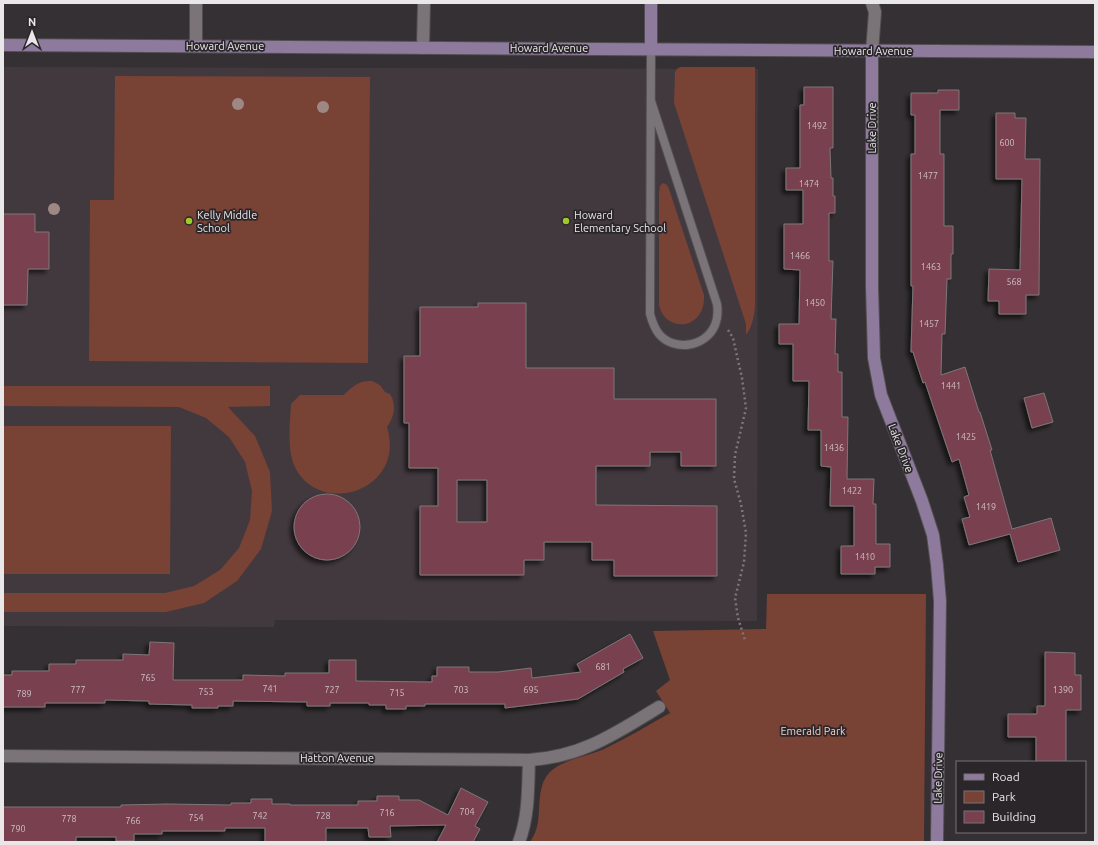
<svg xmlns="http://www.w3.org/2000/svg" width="1098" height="845" font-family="Ubuntu,sans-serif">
<defs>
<filter id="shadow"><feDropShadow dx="-3.5" dy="3.5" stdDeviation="2" flood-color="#0009"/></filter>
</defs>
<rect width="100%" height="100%" fill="#343033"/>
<polygon fill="#42393f" points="3,67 758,69 757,621 275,620 274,627 3,626"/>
<g fill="#784235">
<path d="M681,67H755V304C755,314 752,327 746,335V324L674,103L675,72L678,68Z"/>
<polygon points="115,76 370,77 368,363 89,361 90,200 114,200"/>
<path d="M663,183L667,185L669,189L704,295C706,330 665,334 659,305V192L660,186Z"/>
<path d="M372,381L380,385L385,392L390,394C397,405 394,417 387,427C407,491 318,519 294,465C287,447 290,423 291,404L300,395H344C352,386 360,380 372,381Z"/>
<polygon points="3,386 270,386 270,406 228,407 255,436 270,472 272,511 261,549 237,581 204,603 166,612 3,612 3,593 165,593 194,586 220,570 239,548 250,520 252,491 245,462 229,437 206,418 179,407 3,406"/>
<polygon points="3,426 171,426 170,574 3,574"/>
<path d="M767,594H926L924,842H530C534,836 537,829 538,822C540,808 538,789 546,777C557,759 590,757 608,747C629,737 650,724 670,713L656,691L670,680L653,631L766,629Z"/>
</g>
<g fill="#79414f" stroke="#7d7677" fill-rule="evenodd" filter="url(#shadow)">
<polygon points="804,87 833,87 833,148 830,148 831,178 833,178 833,196 835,196 835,213 829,213 829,261 833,261 831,319 836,319 835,354 838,354 838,372 842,372 842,417 848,417 847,479 874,479 873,504 876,504 876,544 890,544 890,567 875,567 875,574 841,574 841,546 854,546 854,506 830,506 831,467 821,466 821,430 808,430 809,381 793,381 793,344 779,344 779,324 799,324 800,270 784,269 784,224 803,224 803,190 786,190 786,168 800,168 800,105 804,105"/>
<polygon points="938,90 959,90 959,110 940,110 940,154 944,154 944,226 953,226 953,254 951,254 951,279 947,279 945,334 942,334 941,375 965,367 979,412 980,412 992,450 990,450 1012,529 1051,518 1060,550 1018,562 1010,534 969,545 962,519 970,517 964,497 969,495 959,459 952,462 925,382 923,383 913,352 911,352 913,286 911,286 911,154 915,154 915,115 911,115 911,93 938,93"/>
<polygon points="996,113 1015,113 1015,118 1026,118 1025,159 1040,159 1039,295 1026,295 1026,314 999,314 999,301 988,301 989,269 1020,270 1022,179 996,179"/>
<polygon points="3,214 35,214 35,232 49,232 49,269 28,269 27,305 3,305"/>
<path d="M478,303H526V368H614V399H716V466H681V452H650V466H596V505L717,506V576H614V560H592V542H544V560H524V575H420V506H438V468H409V423H404V356H420V307H478ZM457,480H487V522H457Z"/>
<polygon points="1044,393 1053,422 1032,428 1024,398"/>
<circle cx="327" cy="527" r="33"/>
<polygon points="630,634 643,658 623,669 624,672 578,699 505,708 505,704 425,704 425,706 406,706 406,709 386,709 386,705 369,705 369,703 330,703 330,706 307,706 307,702 233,701 233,706 218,706 218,708 192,708 192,705 149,704 149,701 105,700 105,703 45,703 45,707 3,707 3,675 12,675 12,671 49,671 49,664 76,664 76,660 123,660 123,654 149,655 150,642 174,643 173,680 243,680 243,675 285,676 285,673 329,673 329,660 356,660 356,681 432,682 432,676 437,676 437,667 469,667 469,672 498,672 531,668 532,678 581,672 577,664"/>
<polygon points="1045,652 1075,653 1075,675 1081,675 1081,710 1066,710 1066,762 1036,762 1036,737 1008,737 1008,714 1037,714 1037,706 1045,706"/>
<polygon points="461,788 488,802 475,826 480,829 473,842 437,842 446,825 390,826 391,837 369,837 368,828 326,828 326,842 265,842 265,828 225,828 225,831 162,831 162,834 134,834 134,841 116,841 116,837 76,837 76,842 3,842 3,807 121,807 121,805 167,804 231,805 231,803 251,803 251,799 272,799 272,804 290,804 290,805 358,805 358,801 377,801 377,796 399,796 399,800 419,800 448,815"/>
</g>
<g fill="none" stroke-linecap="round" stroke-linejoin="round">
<defs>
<path id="lane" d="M651,49L650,314C652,321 654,328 659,334C674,352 706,347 715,325C718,318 718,311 717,304L651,101"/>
<g id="street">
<polyline points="196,3 196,46"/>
<polyline points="872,3 875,12 872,52"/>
<polyline points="423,48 424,3"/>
<path d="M3,756L529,760C581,757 615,734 659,707"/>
<path d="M519,842C529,815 528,788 529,760"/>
</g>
<g id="secondary">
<path d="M3,45C367,47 731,51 1095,52"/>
<polyline points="651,49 651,3"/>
<polyline points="872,52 872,287 874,358 881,395 922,501 933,535 937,565 940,601 937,842"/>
</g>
</defs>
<use href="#lane" stroke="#524e51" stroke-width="10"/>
<use href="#street" stroke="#524e51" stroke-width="14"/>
<use href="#secondary" stroke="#524e51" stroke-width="14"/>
<polyline stroke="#7b777a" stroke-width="2.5" stroke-dasharray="2 3" stroke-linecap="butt" points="728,330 733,338 742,378 746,408 735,455 734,479 741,504 746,533 744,562 735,598 738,618 745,640"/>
<use href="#lane" stroke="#7a7478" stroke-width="8"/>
<use href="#street" stroke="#7a7478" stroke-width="12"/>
<use href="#secondary" stroke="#8d7a9c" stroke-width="12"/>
</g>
<g fill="#9e8884">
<circle cx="238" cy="104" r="6"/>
<circle cx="323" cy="107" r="6"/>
<circle cx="54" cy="209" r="6"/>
</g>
<g fill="#a0c92c" stroke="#2a2629" stroke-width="1.5">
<circle cx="189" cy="221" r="4"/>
<circle cx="566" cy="221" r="4"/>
</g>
<g text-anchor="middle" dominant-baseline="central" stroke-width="3.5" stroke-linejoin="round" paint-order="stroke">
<g font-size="9" fill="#cebec2">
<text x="817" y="126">1492</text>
<text x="1007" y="143">600</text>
<text x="928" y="176">1477</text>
<text x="809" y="184">1474</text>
<text x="800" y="256">1466</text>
<text x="931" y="267">1463</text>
<text x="1014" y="282">568</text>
<text x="815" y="303">1450</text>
<text x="929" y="324">1457</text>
<text x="951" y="386">1441</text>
<text x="966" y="437">1425</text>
<text x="834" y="448">1436</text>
<text x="852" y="491">1422</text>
<text x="986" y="507">1419</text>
<text x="865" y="557">1410</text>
<text x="603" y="667">681</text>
<text x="148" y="678">765</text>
<text x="270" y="689">741</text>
<text x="78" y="690">777</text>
<text x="332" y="690">727</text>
<text x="461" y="690">703</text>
<text x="531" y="690">695</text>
<text x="1063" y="690">1390</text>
<text x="206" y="692">753</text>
<text x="397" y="693">715</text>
<text x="24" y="694">789</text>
<text x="467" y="812">704</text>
<text x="387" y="813">716</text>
<text x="260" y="816">742</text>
<text x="323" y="816">728</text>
<text x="196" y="818">754</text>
<text x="69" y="819">778</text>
<text x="133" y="821">766</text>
<text x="18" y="829">790</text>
</g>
<g font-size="11" fill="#eae7e9" stroke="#2a2629">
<text x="225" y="46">Howard Avenue</text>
<text x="549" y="48">Howard Avenue</text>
<text x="873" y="51">Howard Avenue</text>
<text transform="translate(872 128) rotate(-90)">Lake Drive</text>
<text transform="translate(901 448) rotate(69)">Lake Drive</text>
<text x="337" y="758">Hatton Avenue</text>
<text transform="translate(938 778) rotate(-89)">Lake Drive</text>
</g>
<g font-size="11" fill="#eae7e9" stroke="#2a2629" text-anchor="start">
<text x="197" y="215">Kelly Middle<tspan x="197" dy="13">School</tspan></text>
<text x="574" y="215">Howard<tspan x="574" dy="13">Elementary School</tspan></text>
</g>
<g font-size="11" fill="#f4d0c6" stroke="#2a2629">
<text x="813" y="731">Emerald Park</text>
</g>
</g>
<rect width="1098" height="845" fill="none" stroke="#eae7e9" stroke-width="8"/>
<rect x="956" y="761" width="130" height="72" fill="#2a2629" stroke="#777376"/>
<rect x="964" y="774" width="20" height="6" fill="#8d7a9c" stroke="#777376"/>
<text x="992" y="781" font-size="12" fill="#eae7e9">Road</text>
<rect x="964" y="791" width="20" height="12" fill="#784235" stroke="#777376"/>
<text x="992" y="801" font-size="12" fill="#eae7e9">Park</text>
<rect x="964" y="811" width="20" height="12" fill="#79414f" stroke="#777376"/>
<text x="992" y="821" font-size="12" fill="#eae7e9">Building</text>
<g transform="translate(32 32)" stroke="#2a2629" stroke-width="3" paint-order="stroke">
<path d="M0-3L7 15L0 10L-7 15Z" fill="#eae7e9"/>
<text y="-6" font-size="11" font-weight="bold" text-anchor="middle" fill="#eae7e9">N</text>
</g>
</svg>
